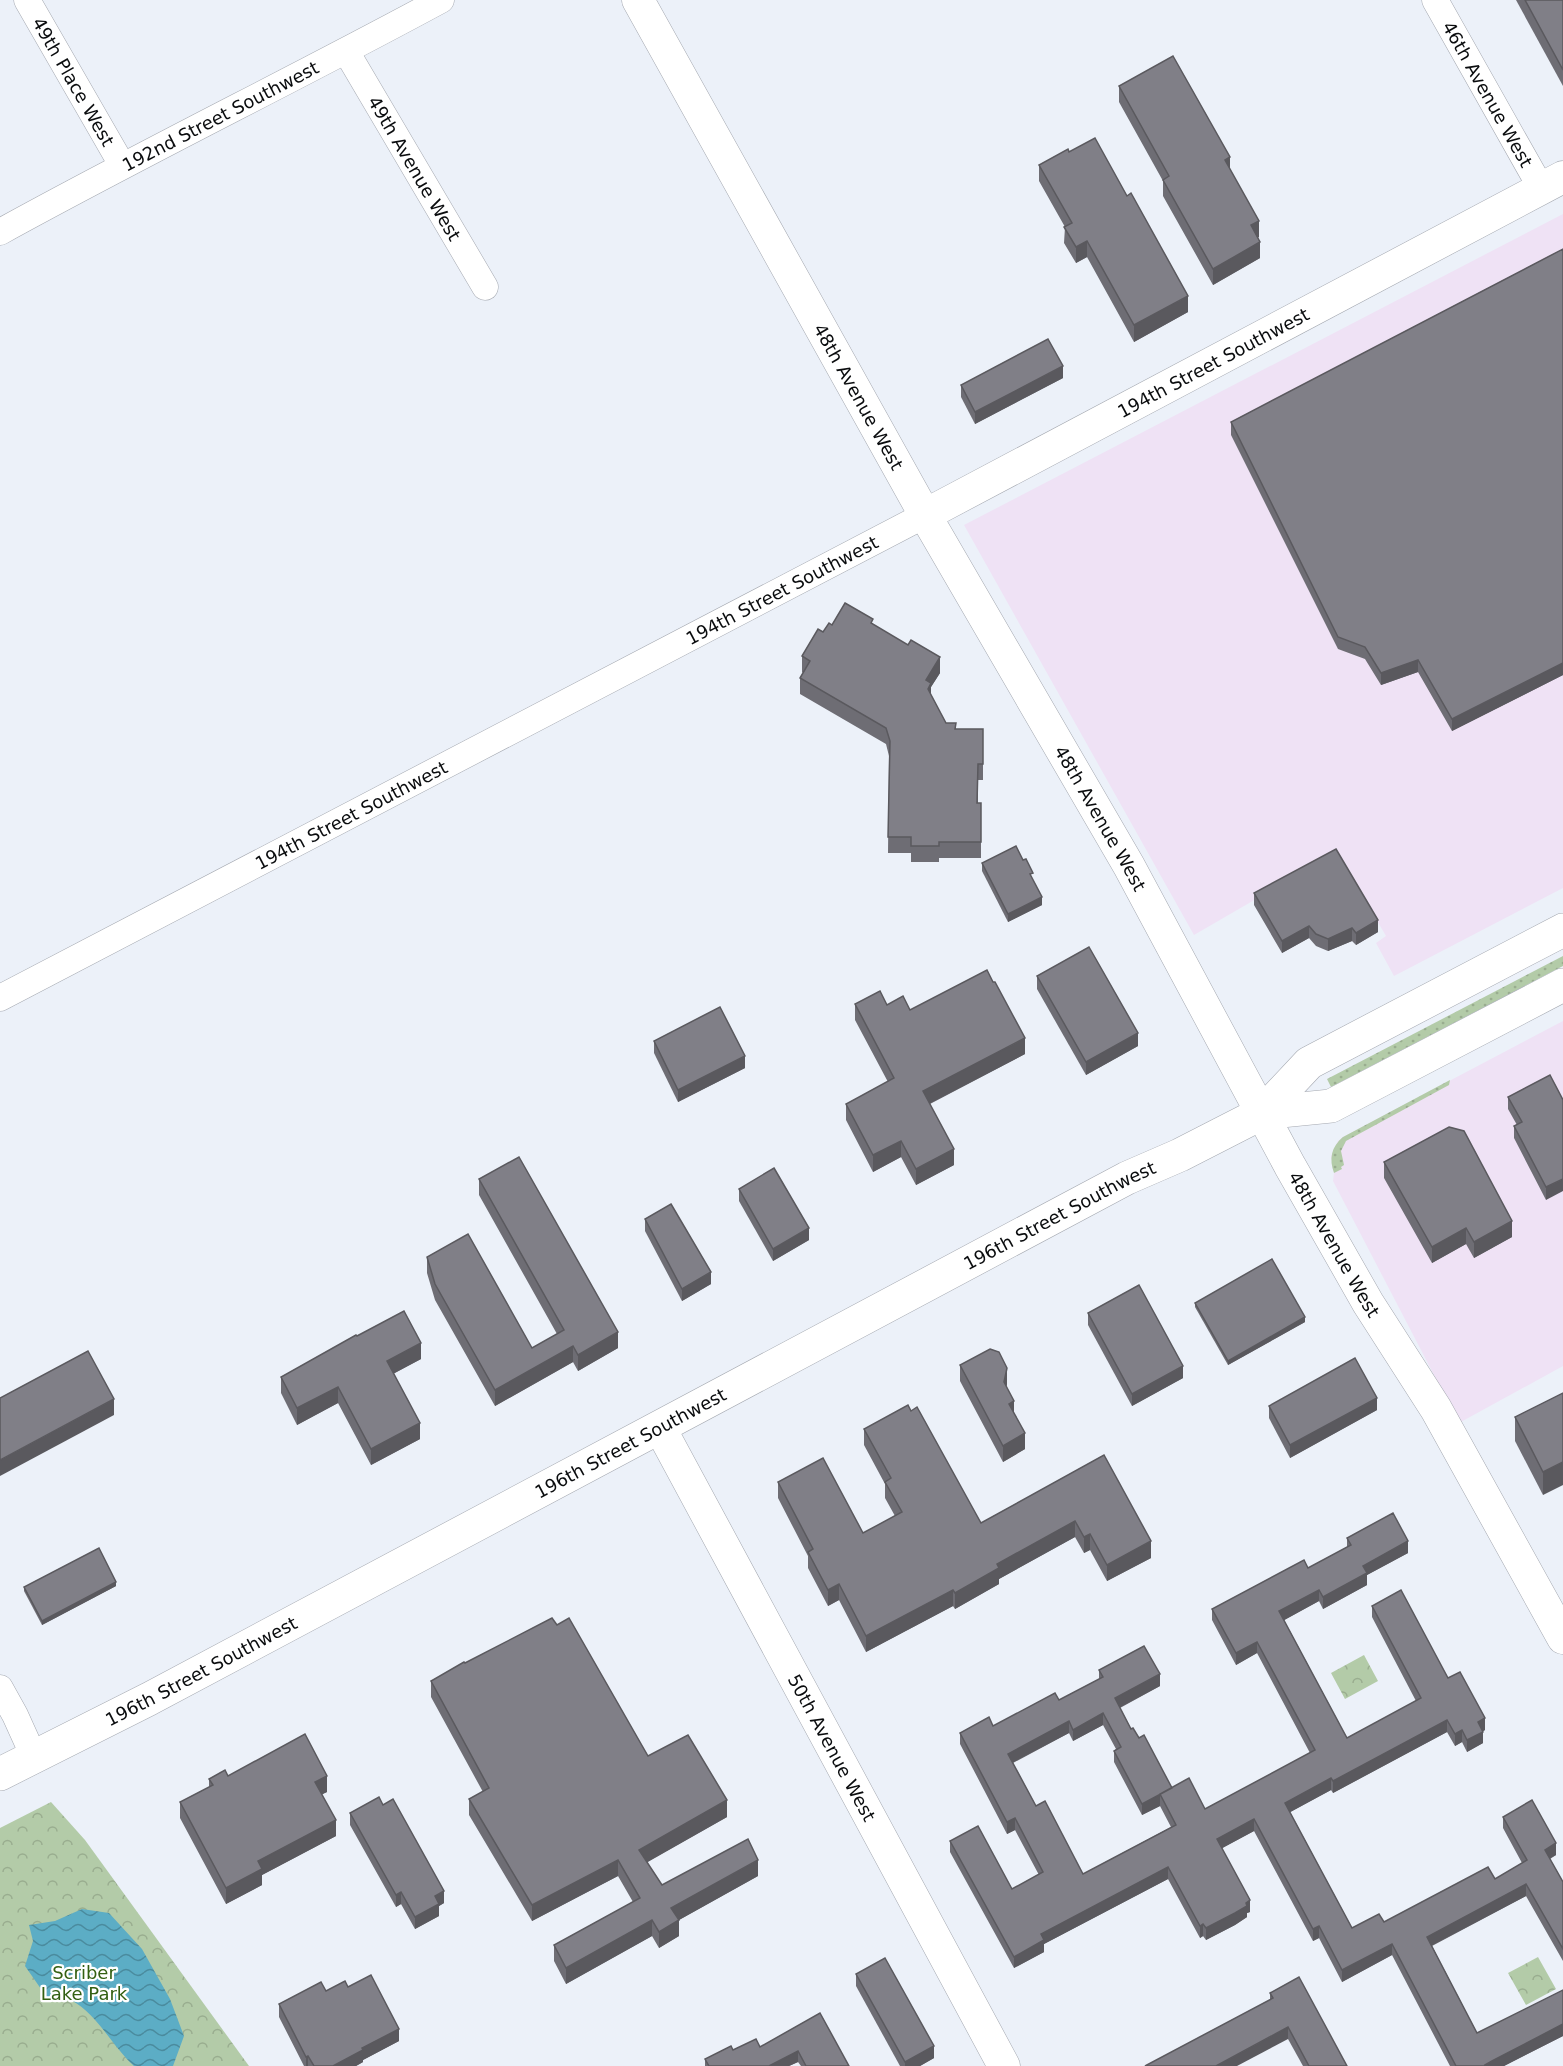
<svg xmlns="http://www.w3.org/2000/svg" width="1563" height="2066" font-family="'DejaVu Sans',sans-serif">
<defs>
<pattern id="grass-dots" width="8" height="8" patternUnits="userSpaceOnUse" patternTransform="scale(1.5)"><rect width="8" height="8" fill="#b3cba8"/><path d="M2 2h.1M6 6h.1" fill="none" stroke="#99ad8f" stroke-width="1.8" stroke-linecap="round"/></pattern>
<pattern id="park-crowns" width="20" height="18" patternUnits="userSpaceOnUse" patternTransform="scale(1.5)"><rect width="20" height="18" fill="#b3cba8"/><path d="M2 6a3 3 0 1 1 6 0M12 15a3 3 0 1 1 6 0" fill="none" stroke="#99ad8f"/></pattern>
<pattern id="water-waves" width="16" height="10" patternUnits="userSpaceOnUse" patternTransform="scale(1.5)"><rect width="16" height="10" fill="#5cadc5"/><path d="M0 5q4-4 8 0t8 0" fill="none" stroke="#4a8b9e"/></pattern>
</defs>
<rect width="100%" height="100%" fill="#ecf1f9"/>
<g fill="#efe2f5">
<polygon points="1563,214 1563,888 1394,976 1376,943 1386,936 1337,852 1194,935 964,525"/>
<polygon points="1563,1021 1563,1366 1459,1423 1333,1181 1334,1173 1331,1156 1338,1141 1343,1137"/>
</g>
<g fill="url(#grass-dots)">
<polygon points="1563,956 1563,966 1331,1087 1327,1079"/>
<path d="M1450,1080L1449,1085L1346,1141L1341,1151L1344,1165L1341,1167L1342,1169L1334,1173C1329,1159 1331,1147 1343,1137Z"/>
</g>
<g fill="url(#park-crowns)">
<polygon points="1364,1655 1378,1681 1345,1699 1331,1673"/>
<polygon points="51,1802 85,1840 249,2066 0,2066 0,1828"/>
<polygon points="1538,1957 1556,1989 1526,2005 1508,1973"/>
</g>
<path fill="url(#water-waves)" d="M82,1909L109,1913L142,1949L170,1999L184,2036L173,2066H134C112,2046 98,2015 71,2000C65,1997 55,1999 48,1999L25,1966L33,1941L29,1925L55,1921Z"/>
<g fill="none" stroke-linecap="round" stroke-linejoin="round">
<defs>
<g id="minor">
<path id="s1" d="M27,0L122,165"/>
<path id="s2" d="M1435,0L1541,188"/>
<path id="s3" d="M346,51L485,287"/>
<path id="s4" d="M0,232C145,152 295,79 441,0"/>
<path id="s5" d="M0,998L925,515"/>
<polyline points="0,1688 15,1715 34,1757"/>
</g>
<g id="tertiary">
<path id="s6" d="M638,0L925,515L1129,866L1290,1166L1368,1303L1436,1409L1563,1638"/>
<path id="s7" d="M925,515L1563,177"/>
<path id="s8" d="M660,1428L1004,2066"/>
</g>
<g id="primary">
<polyline points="1262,1113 1309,1063 1563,930"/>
<path id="s9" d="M0,1774L149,1699L1127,1178L1180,1155L1262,1113L1331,1106L1563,985"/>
</g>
</defs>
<use href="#minor" stroke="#a4a8b0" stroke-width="27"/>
<use href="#tertiary" stroke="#a4a8b0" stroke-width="33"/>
<use href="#primary" stroke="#a4a8b0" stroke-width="34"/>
<use href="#minor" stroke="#fff" stroke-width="26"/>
<use href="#tertiary" stroke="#fff" stroke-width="32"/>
<use href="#primary" stroke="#fff" stroke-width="33"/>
</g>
<g fill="#6e6d74" fill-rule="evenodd">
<polygon points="1516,0 1563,0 1563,86"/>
<polygon points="1119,86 1230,169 1259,237 1258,237 1260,258 1213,285 1163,196 1163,181 1119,102"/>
<polygon points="1039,165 1188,312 1134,342 1087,257 1076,263 1064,243 1065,227 1039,181"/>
<polygon points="1563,249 1563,675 1452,731 1418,672 1381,685 1365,659 1338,649 1231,435 1231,422"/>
<polygon points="1063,378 975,424 961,397 961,385"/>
<polygon points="832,625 873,625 940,673 931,687 931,696 946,723 956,729 983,729 983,780 978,780 978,803 981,803 981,858 939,858 939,862 911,862 911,853 888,853 889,756 886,744 800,694 800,678 803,673 802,672 802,656 823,632"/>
<polygon points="982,863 1033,880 1042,905 1008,922 982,871"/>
<polygon points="1254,893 1378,932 1356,945 1352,941 1328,951 1316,946 1309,938 1282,953 1254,905"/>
<polygon points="1037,976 1138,1046 1086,1075 1037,989"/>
<polygon points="855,1004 887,1005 910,1010 1025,1054 930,1104 954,1165 916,1185 901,1157 873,1172 846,1120 846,1104 888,1082 855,1020"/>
<polygon points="654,1041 745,1068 678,1102 654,1053"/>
<polygon points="1508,1097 1563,1100 1546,1200 1514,1138 1514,1126 1517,1125 1508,1109"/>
<polygon points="1384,1162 1512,1237 1474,1258 1466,1244 1432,1263 1384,1178"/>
<polygon points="479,1179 618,1348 578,1371 573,1362 495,1406 435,1300 427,1273 427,1257 532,1348 557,1334 479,1195"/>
<polygon points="739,1189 809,1240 773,1261 739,1201"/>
<polygon points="645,1219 711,1284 682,1301 645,1231"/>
<polygon points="1195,1303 1305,1322 1228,1365 1195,1307"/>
<polygon points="1088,1313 1183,1378 1132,1406 1088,1325"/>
<polygon points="357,1336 421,1359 393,1374 420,1439 371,1465 338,1403 297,1425 281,1393 281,1377"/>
<polygon points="960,1365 1007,1384 1006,1387 1025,1449 1003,1462 960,1381"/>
<polygon points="1563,1393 1543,1495 1515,1441 1515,1417"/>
<polygon points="1269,1406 1377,1410 1290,1458 1269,1418"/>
<polygon points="864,1429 981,1523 1104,1455 1151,1558 1107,1581 1090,1550 1084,1553 1075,1537 999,1579 999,1584 955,1609 953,1606 866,1652 839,1600 828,1606 808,1568 808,1556 778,1498 778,1482 863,1533 895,1516 885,1498 885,1484 864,1445"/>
<path d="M1347,1538L1408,1553L1367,1575V1585L1323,1609L1319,1601L1284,1620L1347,1738L1416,1701L1372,1617V1606L1448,1678L1485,1730L1483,1731V1743L1467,1752L1462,1742L1455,1746L1447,1732L1333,1793L1331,1790L1290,1812L1352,1928L1384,1922L1495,1879L1522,1863L1503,1828V1817L1556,1855L1550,1859L1563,1882V1961L1526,1896L1432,1946L1477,2033L1563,1990V2036L1504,2066H1450L1392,1955L1342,1982L1319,1938L1313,1941L1254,1831L1222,1848L1250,1912L1247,1913V1917L1235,1925L1206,1940L1203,1936L1200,1938L1168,1879L1044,1944V1952L1014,1968L950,1852V1841L1012,1889L1039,1875L1015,1830L1007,1834L960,1744V1733L993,1726L1059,1700L1099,1679V1670L1160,1686L1120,1708L1131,1729L1139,1738L1172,1788L1205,1809L1310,1753L1257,1653L1236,1665L1212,1620V1609L1308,1568L1347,1547ZM1103,1725L1116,1749L1114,1751V1762L1142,1815L1160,1806L1171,1827L1083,1874L1036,1806L1013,1763L1069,1733L1073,1741Z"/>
<polygon points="116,1586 42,1625 24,1591 24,1587"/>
<polygon points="465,1663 648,1756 727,1817 647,1862 662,1885 758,1876 679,1920 679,1936 659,1948 652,1936 566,1984 554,1961 554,1945 633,1902 618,1876 532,1921 469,1815 469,1799 483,1792 431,1697 431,1681"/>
<polygon points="228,1776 327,1792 322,1794 336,1836 262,1875 262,1885 226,1904 180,1818 180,1802 209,1787 209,1779"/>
<polygon points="350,1813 444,1903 439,1906 439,1916 415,1929 401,1904 396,1907 350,1825"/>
<polygon points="856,1974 934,2058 920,2066 900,2066 856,1986"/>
<polygon points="348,1987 399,2041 363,2060 363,2062 356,2066 304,2066 279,2017 279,2004 326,1991"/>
<polygon points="1270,1993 1347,2066 1303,2066 1288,2039 1270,1999"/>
<polygon points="820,2013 849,2066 801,2066 798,2062 789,2066 705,2066 705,2059 733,2050 760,2047"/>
</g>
<g fill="#5a595e">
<polygon points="1230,157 1230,173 1225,160"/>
<polygon points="1259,221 1259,237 1251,241 1251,225"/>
<polygon points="1087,241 1087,257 1076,263 1076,247"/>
<polygon points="1260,242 1260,258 1213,285 1213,269"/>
<polygon points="1188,296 1188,312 1134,342 1134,325"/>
<polygon points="1063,366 1063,378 975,424 975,412"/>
<polygon points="940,657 940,673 931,687 931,699 928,705 926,680"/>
<polygon points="1418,660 1418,672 1381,685 1381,673"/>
<polygon points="1563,663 1563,675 1452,731 1452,719"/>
<polygon points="1042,897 1042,905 1008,922 1008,914"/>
<polygon points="1378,920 1378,932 1356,945 1356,933"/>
<polygon points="1309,926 1309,938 1282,953 1282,941"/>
<polygon points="1352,928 1352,941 1328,951 1328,939"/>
<polygon points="1138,1033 1138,1046 1086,1075 1086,1062"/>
<polygon points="1025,1038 1025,1054 923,1107 923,1091"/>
<polygon points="745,1056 745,1068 678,1102 678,1090"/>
<polygon points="901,1141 901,1157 873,1172 873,1155"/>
<polygon points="954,1149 954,1165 916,1185 916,1169"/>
<polygon points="1563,1179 1563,1191 1546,1200 1546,1187"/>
<polygon points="1512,1221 1512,1237 1474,1258 1474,1242"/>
<polygon points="809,1228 809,1240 773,1261 773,1249"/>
<polygon points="1466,1228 1466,1244 1432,1263 1432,1247"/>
<polygon points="711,1272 711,1284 682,1301 682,1289"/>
<polygon points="1305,1317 1305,1322 1228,1365 1228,1361"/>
<polygon points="618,1332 618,1348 578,1371 578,1355"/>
<polygon points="421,1343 421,1359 387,1377 387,1361"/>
<polygon points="573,1346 573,1362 495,1406 495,1390"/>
<polygon points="1183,1366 1183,1378 1132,1406 1132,1394"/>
<polygon points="1007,1368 1007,1384 1004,1398 1004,1382"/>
<polygon points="338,1387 338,1403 297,1425 297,1408"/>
<polygon points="1377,1398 1377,1410 1290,1458 1290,1445"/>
<polygon points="114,1399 114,1415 0,1476 0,1460"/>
<polygon points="1014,1401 1014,1417 1009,1404"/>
<polygon points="420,1423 420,1439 371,1465 371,1449"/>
<polygon points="1025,1433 1025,1449 1003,1462 1003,1446"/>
<polygon points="1563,1462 1563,1485 1543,1495 1543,1472"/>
<polygon points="1075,1521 1075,1537 999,1579 999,1584 955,1609 955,1593 997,1564"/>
<polygon points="1090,1534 1090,1550 1084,1553 1084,1537"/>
<polygon points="1151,1541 1151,1558 1107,1581 1107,1565"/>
<polygon points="1408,1541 1408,1553 1367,1575 1367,1585 1323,1609 1323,1597 1363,1566"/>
<polygon points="116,1582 116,1586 42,1625 42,1621"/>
<polygon points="839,1584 839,1600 828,1606 828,1590"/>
<polygon points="953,1590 953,1606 866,1652 866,1636"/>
<polygon points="1319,1590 1319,1601 1279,1623 1279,1611"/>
<polygon points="1257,1642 1257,1653 1236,1665 1236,1653"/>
<polygon points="1160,1674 1160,1686 1115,1710 1115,1698"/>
<polygon points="1103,1713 1103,1725 1073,1741 1073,1730"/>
<polygon points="1485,1718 1485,1730 1478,1734 1478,1722"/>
<polygon points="1447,1720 1447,1732 1333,1793 1333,1781"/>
<polygon points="1069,1721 1069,1733 1008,1765 1008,1754"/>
<polygon points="1462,1730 1462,1742 1455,1746 1455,1734"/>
<polygon points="1483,1732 1483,1743 1467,1752 1467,1740"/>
<polygon points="327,1776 327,1792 315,1798 315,1782"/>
<polygon points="1331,1778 1331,1790 1285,1815 1285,1803"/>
<polygon points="1172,1788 1160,1794 1160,1806 1142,1815 1142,1804"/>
<polygon points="727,1800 727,1817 639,1867 639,1850"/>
<polygon points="1015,1818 1015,1830 1007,1834 1007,1822"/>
<polygon points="1254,1819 1254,1831 1217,1851 1217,1839"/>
<polygon points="336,1820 336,1836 262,1875 262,1885 226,1904 226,1888 258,1861"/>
<polygon points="1556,1843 1556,1855 1545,1861 1545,1850"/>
<polygon points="618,1860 618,1876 532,1921 532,1905"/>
<polygon points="758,1860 758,1876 679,1920 679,1936 659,1948 659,1932 671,1908"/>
<polygon points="1168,1867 1168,1879 1044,1944 1044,1952 1014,1968 1014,1957 1041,1934"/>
<polygon points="1526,1884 1526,1896 1427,1948 1427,1937"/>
<polygon points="444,1891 444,1903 439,1906 439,1916 415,1929 415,1917 435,1896"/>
<polygon points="401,1892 401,1904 396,1907 396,1895"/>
<polygon points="1250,1900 1250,1912 1247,1913 1247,1917 1235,1925 1206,1940 1206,1928"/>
<polygon points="652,1920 652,1936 566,1984 566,1968"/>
<polygon points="1203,1924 1203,1936 1200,1938 1200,1926"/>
<polygon points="1319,1926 1319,1938 1313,1941 1313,1929"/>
<polygon points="1392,1944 1392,1955 1342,1982 1342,1970"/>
<polygon points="1563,2024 1563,2036 1504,2066 1485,2066 1492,2061"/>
<polygon points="1288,2027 1288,2039 1237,2066 1216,2066"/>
<polygon points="399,2029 399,2041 363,2060 363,2062 356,2066 333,2066 362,2048"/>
<polygon points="934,2046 934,2058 920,2066 905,2066 905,2062"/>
<polygon points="798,2051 798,2062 789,2066 769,2066"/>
<polygon points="308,2056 308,2066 306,2066 306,2057"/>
</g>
<g fill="#807f87" stroke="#5a595e" stroke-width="1.5">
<polygon points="1525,0 1563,0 1563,70"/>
<polygon points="1173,56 1230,157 1225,160 1259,221 1251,225 1260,242 1213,269 1163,180 1169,176 1119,86"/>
<polygon points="1095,138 1127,196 1131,193 1188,296 1134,325 1087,241 1076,247 1064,227 1072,223 1039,165 1068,149 1069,152"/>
<polygon points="1563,249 1563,663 1452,719 1418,660 1381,673 1365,647 1338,637 1231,422"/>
<polygon points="1048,339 1063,366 975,412 961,385"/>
<polygon points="845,603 873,619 871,623 908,645 911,640 940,657 926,680 931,683 928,689 946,723 956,723 955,729 983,729 983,764 978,764 977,803 981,803 981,842 939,842 939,846 911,846 911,837 888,837 890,741 886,728 800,678 810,661 802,656 818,629 823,632 829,623 832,625"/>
<polygon points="1016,846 1023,860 1026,859 1033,873 1030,874 1042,897 1008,914 982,863"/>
<polygon points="1336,849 1378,920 1356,933 1352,928 1328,939 1316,934 1309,926 1282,941 1254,893"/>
<polygon points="1089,947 1138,1033 1086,1062 1037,976"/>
<polygon points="987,970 993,982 995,982 1025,1038 923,1091 954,1149 916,1169 901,1141 873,1155 846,1104 894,1078 855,1004 880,991 887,1005 903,996 910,1010"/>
<polygon points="720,1007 745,1056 678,1090 654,1041"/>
<polygon points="1550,1075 1563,1100 1563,1179 1546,1187 1514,1126 1522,1122 1508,1097"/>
<polygon points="1449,1127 1464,1131 1512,1221 1474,1242 1466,1228 1432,1247 1384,1162"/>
<polygon points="519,1157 618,1332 578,1355 573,1346 495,1390 435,1284 427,1257 468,1234 532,1348 564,1330 479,1179"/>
<polygon points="774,1168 809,1228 773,1249 739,1189"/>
<polygon points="671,1204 711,1272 682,1289 645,1219"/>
<polygon points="1272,1259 1305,1317 1228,1361 1195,1303"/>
<polygon points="1139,1285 1183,1366 1132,1394 1088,1313"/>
<polygon points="404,1311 421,1343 387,1361 420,1423 371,1449 338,1387 297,1408 281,1377 356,1335 357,1336"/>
<polygon points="990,1349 999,1352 1007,1368 1004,1382 1014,1401 1009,1404 1025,1433 1003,1446 960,1365"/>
<polygon points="88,1351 114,1399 0,1460 0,1398"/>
<polygon points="1355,1358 1377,1398 1290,1445 1269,1406"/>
<polygon points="1563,1393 1563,1462 1543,1472 1515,1417"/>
<polygon points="908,1405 911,1411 917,1407 981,1523 1104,1455 1151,1541 1107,1565 1090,1534 1084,1537 1075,1521 997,1564 999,1568 955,1593 953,1590 866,1636 839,1584 828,1590 808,1552 813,1549 778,1482 823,1458 863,1533 902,1512 885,1482 891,1478 864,1429"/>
<polygon points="1393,1513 1408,1541 1363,1566 1367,1573 1323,1597 1319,1590 1279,1611 1347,1738 1421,1698 1372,1606 1401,1590 1448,1678 1460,1672 1485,1718 1478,1722 1483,1732 1467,1740 1462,1730 1455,1734 1447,1720 1333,1781 1331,1778 1285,1803 1352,1928 1379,1914 1384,1922 1488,1867 1495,1879 1527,1860 1503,1817 1532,1800 1556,1843 1545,1850 1563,1882 1563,1949 1526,1884 1427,1937 1477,2033 1563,1990 1563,2024 1492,2061 1485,2065 1486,2066 1456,2066 1392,1944 1342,1970 1319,1926 1313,1929 1254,1819 1217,1839 1250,1900 1246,1903 1247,1906 1235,1913 1206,1928 1203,1924 1200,1926 1168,1867 1041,1934 1044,1940 1014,1957 950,1841 978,1826 1012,1889 1043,1872 1015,1818 1007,1822 960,1733 989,1717 993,1726 1055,1693 1059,1700 1103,1677 1099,1670 1144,1646 1160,1674 1115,1698 1131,1729 1133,1728 1139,1738 1144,1735 1172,1788 1142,1804 1114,1751 1121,1747 1103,1713 1073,1730 1069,1721 1008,1754 1036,1806 1045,1801 1083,1874 1176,1825 1160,1794 1189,1778 1205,1809 1315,1750 1257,1642 1236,1653 1212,1609 1304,1560 1308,1568 1351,1545 1347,1538"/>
<polygon points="99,1548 116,1582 42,1621 24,1587"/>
<polygon points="552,1618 557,1625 569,1618 648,1756 688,1735 727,1800 639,1850 662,1885 748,1839 758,1860 671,1908 679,1920 659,1932 652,1920 566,1968 554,1945 640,1898 618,1860 532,1905 469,1799 489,1788 431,1681 464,1662 465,1663"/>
<polygon points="305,1734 327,1776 315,1782 336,1820 258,1861 262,1869 226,1888 180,1802 213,1785 209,1779 225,1770 228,1776"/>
<polygon points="379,1797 383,1805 393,1799 444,1891 435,1896 439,1904 415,1917 401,1892 396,1895 350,1813"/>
<polygon points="885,1958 934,2046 905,2062 856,1974"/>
<polygon points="371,1975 399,2029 362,2048 363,2050 333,2066 314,2066 308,2056 306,2057 279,2004 321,1982 326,1991 345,1981 348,1987"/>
<polygon points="1299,1977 1347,2066 1309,2066 1288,2027 1216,2066 1145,2066 1273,1998 1270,1993"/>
<polygon points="820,2013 849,2066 806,2066 798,2051 769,2066 709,2066 705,2059 731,2046 733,2050 756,2039 760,2047"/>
</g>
<g text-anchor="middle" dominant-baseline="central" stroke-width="4.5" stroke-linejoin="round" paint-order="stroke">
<g font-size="18" fill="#0a0c0e" stroke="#fff">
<text stroke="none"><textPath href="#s1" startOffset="94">49th Place West</textPath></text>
<text stroke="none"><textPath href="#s2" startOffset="108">46th Avenue West</textPath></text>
<text stroke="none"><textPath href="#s4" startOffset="249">192nd Street Southwest</textPath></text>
<text stroke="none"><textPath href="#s3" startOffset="136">49th Avenue West</textPath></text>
<text stroke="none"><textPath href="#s7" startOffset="326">194th Street Southwest</textPath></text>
<text stroke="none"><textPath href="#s6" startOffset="454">48th Avenue West</textPath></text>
<text stroke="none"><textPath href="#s5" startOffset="882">194th Street Southwest</textPath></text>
<text stroke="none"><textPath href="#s5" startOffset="396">194th Street Southwest</textPath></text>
<text stroke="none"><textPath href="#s6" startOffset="940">48th Avenue West</textPath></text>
<text stroke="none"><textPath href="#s9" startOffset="1198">196th Street Southwest</textPath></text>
<text stroke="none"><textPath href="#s6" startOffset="1426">48th Avenue West</textPath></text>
<text stroke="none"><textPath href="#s9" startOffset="712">196th Street Southwest</textPath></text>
<text stroke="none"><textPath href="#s9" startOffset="226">196th Street Southwest</textPath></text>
<text stroke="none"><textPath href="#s8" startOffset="363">50th Avenue West</textPath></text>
</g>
<g font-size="18" fill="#336012" stroke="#fff">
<text x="84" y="1972">Scriber<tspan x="84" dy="21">Lake Park</tspan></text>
</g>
</g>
</svg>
